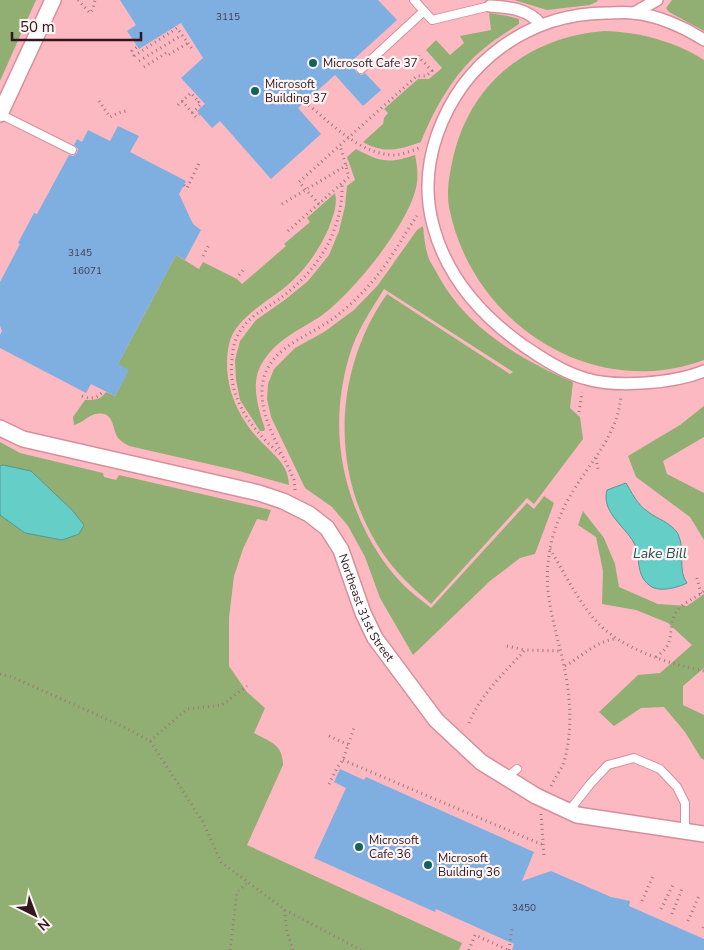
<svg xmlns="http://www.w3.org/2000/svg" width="704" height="950" font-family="'Nunito Sans',sans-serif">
<rect width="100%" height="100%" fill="#f6c8ce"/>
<rect fill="#fcb9c2" x="0" y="0" width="704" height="950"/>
<g fill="#92af73">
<polygon points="0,0 36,0 0,81"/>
<polygon points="514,0 597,0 598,1 590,5 547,10"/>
<polygon points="672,0 704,0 704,31 669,12 666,8"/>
<path d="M489,13L508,16L519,19V24C506,33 492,41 481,51C454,73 433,111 421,142C399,150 384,154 363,142L383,124L384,118L388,113L384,109L418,79H429L442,68L426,50L436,40L450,55L464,43L460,36L491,30Z"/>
<path d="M604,31C639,32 674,41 704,60V360C591,402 471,322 449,207C446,190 450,171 454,154C472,81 530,37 604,31Z"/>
<path d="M356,149C381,162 388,164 415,155C417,164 418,173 417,182C413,220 352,294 321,316C301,329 278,339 264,360C249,381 258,407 265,429L264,431H260L240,400L236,380L235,360L240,341L256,320L286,299L308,281L329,255L339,231L345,206L347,186L355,180L347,157Z"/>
<path d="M335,193C338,206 332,219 328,230C319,249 308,266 293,280C273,300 236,315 229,344C222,378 234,411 256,436C270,453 288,461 289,485L239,471L129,446C126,444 122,442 119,439C111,430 116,410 95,414C88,416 82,423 74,425L73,417L85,400C95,400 100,400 106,392L115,396L128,371L118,364L176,255L199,269L203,262L237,279L242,284L286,246L284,244L310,222L307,218Z"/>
<path d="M423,226C424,236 425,247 428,256C430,263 436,270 439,277C467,328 521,360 573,382L570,408L580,417L583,439L534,504L527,498L431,604C414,589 397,574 384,555C329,476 333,371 387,294L510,374L513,372L384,289C371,310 356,332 349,357C331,419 338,477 367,534C375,549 385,565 397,578C406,589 420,599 431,608L527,503L534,509L544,496L554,503L535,554L520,558L490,581L413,655L380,598L365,557L348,526L332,507L305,488L271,417L267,399L268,384L274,369L295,348L324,332L354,310L378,285L417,230Z"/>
<polygon points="704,406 704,437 663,461 667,474 704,493 704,540 690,517 636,477 628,456 680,425"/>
<path d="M0,442L20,453L103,473L104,477L116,480L119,475L271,510L267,521L257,519L243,549L234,576L229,618V666L247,692L265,708L254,733C270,742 283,744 283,765L247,845L462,943L459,950H0Z"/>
<polygon points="583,511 604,538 615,564 619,587 658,604 687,606 704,594 704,668 683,686 683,705 704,715 704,760 701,758 685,732 664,707 641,708 614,726 599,712 638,675 660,673 692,645 668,623 636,610 602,604 603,571 596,537 578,525"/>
</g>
<g fill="#65cec7" stroke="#569794">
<polygon points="3,465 31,471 73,511 84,525 79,534 62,540 25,533 0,515 0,466"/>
<path d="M626,483C632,493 637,504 647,511C657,519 672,523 678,534C686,551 677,570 687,583C677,588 658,593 649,585C635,574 641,556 634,543C624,525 601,512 607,490Z"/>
</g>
<g fill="#7eafe0">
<polygon points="120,0 378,0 397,20 353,60 357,65 355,70 357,73 362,75 365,73 381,90 363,106 335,75 298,108 321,134 271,179 220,121 212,128 197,111 205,104 181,78 203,58 181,23 139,49 127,31 136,25"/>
<polygon points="118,126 139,136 130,152 186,181 179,194 193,224 201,230 185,260 176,255 118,364 129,370 115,396 91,384 86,393 0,348 0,335 2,331 0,326 0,282 20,244 18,243 34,213 37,214 69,155 73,156 77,153 78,149 74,145 77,139 82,142 88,130 110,141"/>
<polygon points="340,769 364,780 366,777 534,852 522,881 551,871 611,897 630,901 629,906 704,939 704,950 512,950 514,944 436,909 435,912 314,858 346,788 334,782"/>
</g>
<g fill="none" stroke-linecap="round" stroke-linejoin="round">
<defs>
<g id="service">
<polyline points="414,0 432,20 490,6"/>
<polyline points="361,69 424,11"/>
<polyline points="0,114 72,150"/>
<polyline points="506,778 517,769"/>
<polyline points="569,811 591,783 608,765 634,758 660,769 677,787 685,803 685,831"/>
</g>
<g id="pedestrian">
<path d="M490,6C508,7 530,9 541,25"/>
<polyline points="634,13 657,0"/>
<path d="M704,40C684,27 657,15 633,13C624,12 615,13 606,13C528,14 463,61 437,135C427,164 425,195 433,225C448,283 490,325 539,356C553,365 571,375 587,379C617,388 675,383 704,371"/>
</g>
<g id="minor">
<polyline points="0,114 53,0"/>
<path id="s1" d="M0,428L23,439L259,493L283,501L309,514L327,528L341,550L363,613L375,638L436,720L481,762L536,796L577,815L704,834"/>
</g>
</defs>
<use href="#service" stroke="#d68f9a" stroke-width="10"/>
<use href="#pedestrian" stroke="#d68f9a" stroke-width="14"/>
<use href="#minor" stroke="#d68f9a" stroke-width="18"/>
<g stroke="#9d777d" stroke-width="3" stroke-dasharray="1 4" stroke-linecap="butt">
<polyline points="78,0 90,13 93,9 95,0"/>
<polyline points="134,56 177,28 193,50"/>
<polyline points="134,56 132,51 137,47"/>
<polyline points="139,61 182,35"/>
<polyline points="144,67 166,53 168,55 188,43"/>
<polyline points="99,101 110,117 118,113 129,110"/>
<polyline points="182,101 196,117 199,114"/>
<path d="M305,102C330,122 359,154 393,155C402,155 411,151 419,148"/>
<polyline points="178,105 191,93 199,102"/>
<polyline points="192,113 201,104 199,102 201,100"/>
<polyline points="184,185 187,188 199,163"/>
<polyline points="282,204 347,165"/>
<polyline points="319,204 299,182 417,76 426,76 432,71 418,56"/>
<polyline points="288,231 349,177 340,145"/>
<polyline points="203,256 209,245"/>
<polyline points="239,275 245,268"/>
<path d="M82,396C91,400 98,398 103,391"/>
<polyline points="579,412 582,392"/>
<path d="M280,454C252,430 227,398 232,359C233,347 235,337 243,327C252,314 269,307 282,297C319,269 343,230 342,184"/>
<polyline points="596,458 598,469"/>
<path d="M295,490L294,480C277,439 237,387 284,349C301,336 322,328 339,314C359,298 378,277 392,255C401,242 408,228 417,216"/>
<path d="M550,549C564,572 577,599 595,620C619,648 669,664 704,671"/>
<polyline points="697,578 701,594"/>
<polyline points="507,646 525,650"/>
<path d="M656,657C678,642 666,630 676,612C683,602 695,599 704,591"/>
<path d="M565,666C583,656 594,642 615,639"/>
<polyline points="0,674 12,677 122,726 150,741 203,822 221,862 284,909 287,932 293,950"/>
<path d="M469,723C480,695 506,671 525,650L561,651"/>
<polyline points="329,736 349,745"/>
<polyline points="150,741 187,709 222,705 247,686"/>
<polyline points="343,760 543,845"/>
<polyline points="329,784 337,768 343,760 354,728"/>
<path d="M551,786C555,778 561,770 564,762C574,727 570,689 561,653C554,624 545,595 548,564C550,538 559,514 572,493C591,460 617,437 621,396"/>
<polyline points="541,814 544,856"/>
<polyline points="642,901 653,876"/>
<polyline points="661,909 673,885"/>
<polyline points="285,910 361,950"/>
<polyline points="672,914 682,889"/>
<polyline points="688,921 699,896"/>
<polyline points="703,928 704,926"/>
<polyline points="230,950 237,892 248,882"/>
<polyline points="469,950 475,935 508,950"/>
<polyline points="509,950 512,928"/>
</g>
<use href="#service" stroke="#fff" stroke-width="8"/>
<use href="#pedestrian" stroke="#fff" stroke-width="11"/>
<use href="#minor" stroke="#fff" stroke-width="15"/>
</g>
<g fill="#14625e" stroke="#fdf4f5" stroke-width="2">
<circle cx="313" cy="63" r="5"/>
<circle cx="255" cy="91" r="5"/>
<circle cx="359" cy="847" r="5"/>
<circle cx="428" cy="865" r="5"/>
</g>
<g text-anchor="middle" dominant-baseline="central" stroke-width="4.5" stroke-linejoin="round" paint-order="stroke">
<g font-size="10" fill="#463d4d">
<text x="228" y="17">3115</text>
<text x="80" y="253">3145</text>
<text x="87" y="271">16071</text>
<text x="524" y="908">3450</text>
</g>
<g font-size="12" fill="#33171c" stroke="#fdf4f5" text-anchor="start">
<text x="323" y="63">Microsoft Cafe 37</text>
<text x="265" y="84">Microsoft<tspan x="265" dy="14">Building 37</tspan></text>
<text x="369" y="840">Microsoft<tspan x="369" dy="14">Cafe 36</tspan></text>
<text x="438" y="858">Microsoft<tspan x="438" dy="14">Building 36</tspan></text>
</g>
<g font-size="12" fill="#33171c" stroke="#fdf4f5">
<text stroke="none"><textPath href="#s1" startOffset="434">Northeast 31st Street</textPath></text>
</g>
<g font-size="14" font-style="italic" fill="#22514e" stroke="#fdf4f5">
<text x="660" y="553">Lake Bill</text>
</g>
</g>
<g transform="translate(35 915) rotate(138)" stroke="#fdf4f5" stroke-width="4" paint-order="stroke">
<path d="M0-4L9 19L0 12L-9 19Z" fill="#33171c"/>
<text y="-8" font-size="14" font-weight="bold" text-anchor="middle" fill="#33171c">N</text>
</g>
<path d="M12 32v8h129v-8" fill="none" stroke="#33171c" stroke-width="2.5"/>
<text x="20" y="32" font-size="15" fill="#33171c" stroke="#fdf4f5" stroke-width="4" paint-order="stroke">50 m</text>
</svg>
